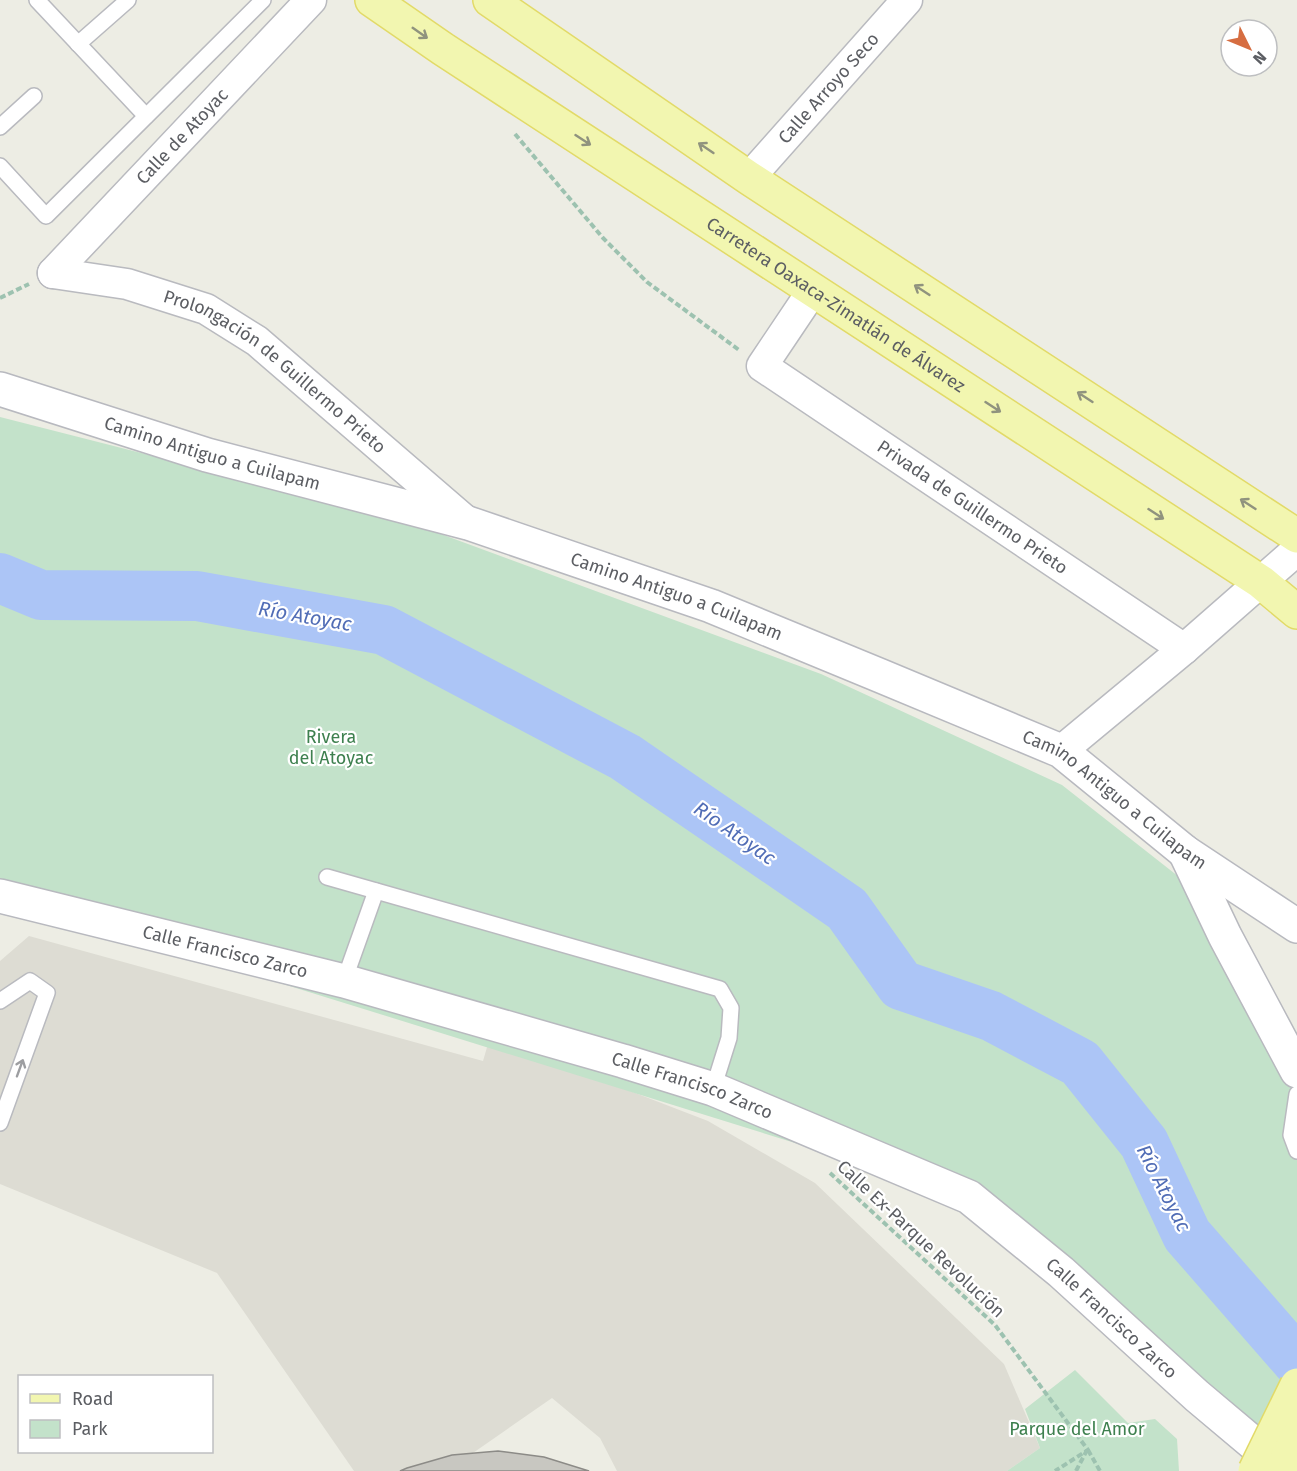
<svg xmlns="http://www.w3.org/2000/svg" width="1297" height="1471" font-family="'Fira Sans',sans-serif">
<rect width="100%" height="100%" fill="#edede4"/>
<polygon fill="#dddcd3" points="29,936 483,1061 490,1037 708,1121 815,1183 1004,1364 1040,1448 1007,1471 617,1471 600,1438 552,1398 447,1471 354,1471 217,1273 0,1184 0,961"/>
<g fill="#c3e2ca">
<polygon points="0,417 400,519 821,674 1062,785 1188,884 1297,1090 1297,1471 969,1197 0,896"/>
<polygon points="1075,1370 1128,1423 1155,1419 1177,1439 1179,1471 1007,1471 1040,1448 1025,1409"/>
</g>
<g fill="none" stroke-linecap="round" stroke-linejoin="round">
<polyline stroke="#acc5f6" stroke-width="50" points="0,578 41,595 197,596 384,630 625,757 847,909 901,985 991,1016 1080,1063 1144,1143 1187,1235 1297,1361"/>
</g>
<polygon fill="#c8c7c1" stroke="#8c8b87" stroke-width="1.5" points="498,1451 544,1457 589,1471 400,1471 407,1468 452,1455"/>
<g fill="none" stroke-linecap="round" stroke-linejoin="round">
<defs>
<g id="lane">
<polyline points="37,0 146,116"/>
<polyline points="78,44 128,0"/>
<polyline points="0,127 34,96"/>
<polyline points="0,166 46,216 263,0"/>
<polyline points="327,877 720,989 731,1008 729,1038 713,1089"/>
<polyline points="344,981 376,891"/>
<polyline points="0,1001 30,981 47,993 0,1123"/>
<polyline points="1297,1094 1291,1135 1297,1151"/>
</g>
<g id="street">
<path id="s1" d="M749,178L907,0"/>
<path id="s2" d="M53,273L127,284L206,309L257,341L468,523"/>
<path id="s3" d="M53,273L311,0"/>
<path id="s4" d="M813,290L762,366L1184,649"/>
<polyline points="1061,751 1184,649 1297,550"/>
</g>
<g id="secondary">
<path id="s5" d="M0,389L207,455L468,523L711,606L881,676L1061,751L1185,852L1297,926"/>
<polyline points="1185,852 1225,936 1297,1071"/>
<path id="s6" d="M0,896L344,981L623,1061L713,1089L969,1197L1061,1272L1197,1396L1285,1470"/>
</g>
<g id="primary">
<path id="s7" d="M372,0L443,49L1261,582L1297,612"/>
<polyline points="490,0 749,178 1297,536"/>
</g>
</defs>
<use href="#lane" stroke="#b9babf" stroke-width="18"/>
<use href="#street" stroke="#b9babf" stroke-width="33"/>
<use href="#secondary" stroke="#b8b9bf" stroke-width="36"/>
<use href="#primary" stroke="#e2da68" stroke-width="36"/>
<g stroke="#9dc2b0" stroke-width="4" stroke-dasharray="6 3" stroke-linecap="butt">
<polyline points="515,134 603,238 647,282 739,350"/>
<polyline points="0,298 29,284"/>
<polyline points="830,1173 995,1325 1088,1450 1055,1471"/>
<polyline points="1088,1450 1100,1471"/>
<polyline points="1076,1471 1087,1450"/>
</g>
<use href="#lane" stroke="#fff" stroke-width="15"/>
<use href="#street" stroke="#fff" stroke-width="30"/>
<use href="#secondary" stroke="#fff" stroke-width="33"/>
<use href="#primary" stroke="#f2f6b0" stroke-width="33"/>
<defs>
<g id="primary-bridge">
<polyline points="1255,1471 1297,1385"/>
<polyline points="1281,1471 1297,1438"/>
</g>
</defs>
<use href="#primary-bridge" stroke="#e2da68" stroke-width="36" stroke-linecap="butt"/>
<use href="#primary-bridge" stroke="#f2f6b0" stroke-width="33"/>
</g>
<defs><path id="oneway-shaft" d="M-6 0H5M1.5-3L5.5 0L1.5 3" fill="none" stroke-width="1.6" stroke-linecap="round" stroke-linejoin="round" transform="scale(1.5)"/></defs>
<g stroke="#90937e">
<use href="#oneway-shaft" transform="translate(420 33) rotate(35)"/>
<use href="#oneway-shaft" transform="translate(583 140) rotate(33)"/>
<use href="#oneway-shaft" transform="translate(706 148) rotate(-146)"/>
<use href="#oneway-shaft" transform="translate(922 290) rotate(-147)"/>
<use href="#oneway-shaft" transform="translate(1085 397) rotate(-147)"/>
<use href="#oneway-shaft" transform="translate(993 407) rotate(33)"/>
<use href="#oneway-shaft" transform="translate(1248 504) rotate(-147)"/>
<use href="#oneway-shaft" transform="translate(1156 514) rotate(33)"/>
</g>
<use stroke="#9d9ea1" href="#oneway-shaft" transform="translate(20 1068) rotate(-70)"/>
<g text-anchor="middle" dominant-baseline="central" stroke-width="4.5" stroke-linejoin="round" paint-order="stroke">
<g font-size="18" fill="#5c5e63" stroke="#fff">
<text stroke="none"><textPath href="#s1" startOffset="120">Calle Arroyo Seco</textPath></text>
<text stroke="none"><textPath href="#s3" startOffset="188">Calle de Atoyac</textPath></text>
<text stroke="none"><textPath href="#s7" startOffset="555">Carretera Oaxaca-Zimatlán de Álvarez</textPath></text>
<text stroke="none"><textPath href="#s2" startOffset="249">Prolongación de Guillermo Prieto</textPath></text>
<text stroke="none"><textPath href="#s5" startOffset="222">Camino Antiguo a Cuilapam</textPath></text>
<text stroke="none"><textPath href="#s4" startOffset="345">Privada de Guillermo Prieto</textPath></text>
<text stroke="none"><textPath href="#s5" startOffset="708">Camino Antiguo a Cuilapam</textPath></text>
<text stroke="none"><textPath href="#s5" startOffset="1194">Camino Antiguo a Cuilapam</textPath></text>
<text stroke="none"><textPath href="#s6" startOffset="232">Calle Francisco Zarco</textPath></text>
<text stroke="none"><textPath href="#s6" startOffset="718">Calle Francisco Zarco</textPath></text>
<text transform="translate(921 1239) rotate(43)">Calle Ex-Parque Revolución</text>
<text stroke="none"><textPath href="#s6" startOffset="1204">Calle Francisco Zarco</textPath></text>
</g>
<g font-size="18" fill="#3e804f" stroke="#fff">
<text x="331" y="737">Rivera<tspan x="331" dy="21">del Atoyac</tspan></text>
<text x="1077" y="1429">Parque del Amor</text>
</g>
<g font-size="20" font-style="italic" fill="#516db6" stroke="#fff">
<text transform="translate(305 616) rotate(10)">Río Atoyac</text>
<text transform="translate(735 833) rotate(35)">Río Atoyac</text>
<text transform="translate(1164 1188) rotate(63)">Río Atoyac</text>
</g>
</g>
<rect x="18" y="1375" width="195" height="78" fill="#ffffff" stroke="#bebfc1" stroke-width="1.5"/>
<rect x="30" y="1394" width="30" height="9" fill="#f2f6b0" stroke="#bebfc1" stroke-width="1.5"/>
<text x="72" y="1405" font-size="18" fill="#5c5e63">Road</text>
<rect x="30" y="1420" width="30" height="18" fill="#c3e2ca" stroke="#bebfc1" stroke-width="1.5"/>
<text x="72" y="1435" font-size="18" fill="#5c5e63">Park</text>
<g transform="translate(1249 48) rotate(133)"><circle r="28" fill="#ffffff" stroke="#bebfc1" stroke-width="1.5"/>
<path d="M0-4.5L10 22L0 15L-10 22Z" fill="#d66d41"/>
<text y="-9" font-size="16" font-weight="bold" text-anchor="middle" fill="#5c5e63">N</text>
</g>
</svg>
